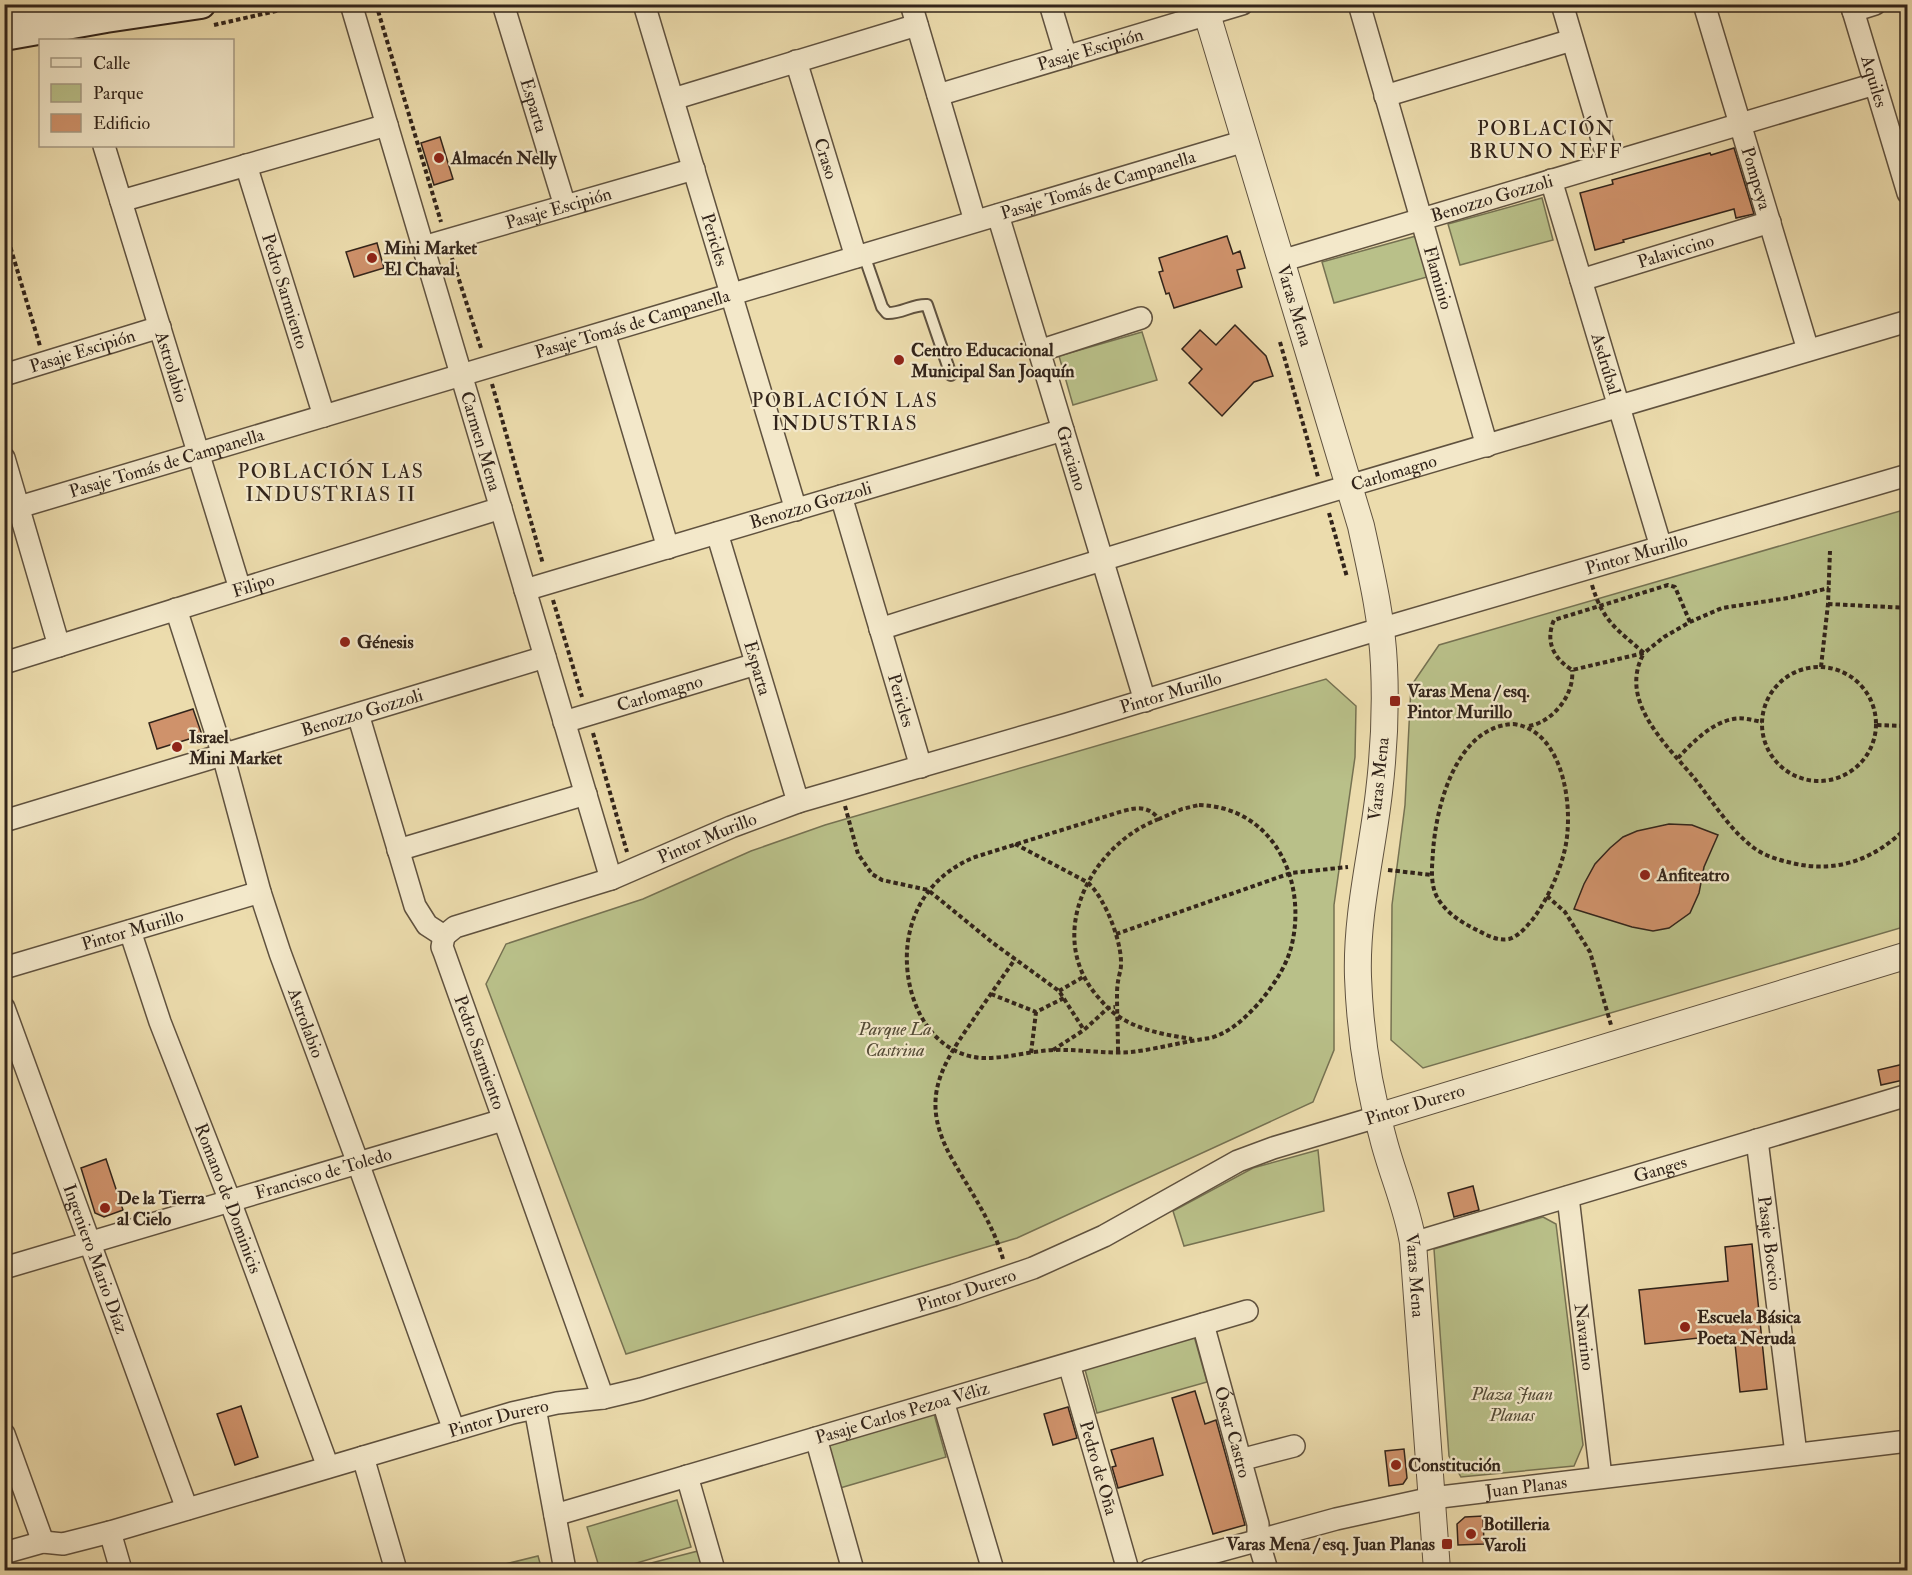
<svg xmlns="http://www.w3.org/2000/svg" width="1912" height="1575" font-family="'IM FELL Double Pica',serif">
<rect width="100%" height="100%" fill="#ecdcad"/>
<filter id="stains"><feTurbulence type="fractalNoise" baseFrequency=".00333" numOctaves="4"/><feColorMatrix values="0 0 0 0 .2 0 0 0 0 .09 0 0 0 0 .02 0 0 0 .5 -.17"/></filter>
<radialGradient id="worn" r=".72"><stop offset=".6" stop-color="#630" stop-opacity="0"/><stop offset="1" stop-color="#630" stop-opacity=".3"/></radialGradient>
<g fill="#b9c089" stroke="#767252" stroke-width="1.5">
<polygon points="1542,198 1553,240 1460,265 1448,224"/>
<polygon points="1416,236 1427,277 1334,303 1322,262"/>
<polygon points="1142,332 1157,380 1073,405 1059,356"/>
<polygon points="1907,509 1907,926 1423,1068 1391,1040 1392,905 1405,805 1411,686 1439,645"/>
<polygon points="1326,679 1356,706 1355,757 1334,905 1334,1050 1313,1102 1017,1238 626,1354 486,984 506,944 643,899 751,851 825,825"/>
<polygon points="1318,1150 1324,1211 1184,1246 1173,1211 1253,1168"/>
<polygon points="1543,1217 1556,1224 1583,1445 1574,1466 1461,1477 1449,1456 1434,1249"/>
<polygon points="1194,1336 1207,1382 1097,1413 1084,1366"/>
<polygon points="934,1414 946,1457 840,1488 827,1445"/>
<polygon points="677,1500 691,1547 613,1570 600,1570 587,1527"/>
<polygon points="698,1551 703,1570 624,1570"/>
<polygon points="538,1556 542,1570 481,1570"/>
</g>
<g fill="#cf926b" stroke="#32241a" stroke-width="1.5">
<polygon points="440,137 453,179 434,185 421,143"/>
<polygon points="1734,148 1754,214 1736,218 1734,209 1623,240 1624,242 1595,250 1580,193 1613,184 1612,180 1710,153 1711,155"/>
<polygon points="1227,236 1233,254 1240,251 1245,268 1237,270 1242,287 1174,308 1169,293 1166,294 1159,272 1163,271 1159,258"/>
<polygon points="377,243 384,268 354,277 346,252"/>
<polygon points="1235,325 1266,356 1273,376 1254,382 1222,416 1189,383 1202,369 1182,349 1200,330 1216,345"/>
<polygon points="193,709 202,735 157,749 149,723"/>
<polygon points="1669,824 1692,825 1718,835 1704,867 1699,893 1690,913 1669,928 1653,931 1632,927 1574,909 1584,884 1595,864 1610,848 1623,837 1637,831"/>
<polygon points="1908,1063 1908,1079 1881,1085 1878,1070"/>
<polygon points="106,1159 123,1210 104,1217 95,1213 81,1168"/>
<polygon points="1473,1186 1479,1210 1454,1217 1448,1193"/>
<polygon points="1752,1244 1767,1389 1740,1392 1734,1334 1645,1344 1639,1290 1728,1281 1725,1247"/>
<polygon points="1195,1391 1205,1424 1216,1420 1245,1525 1213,1534 1172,1398"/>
<polygon points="241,1406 258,1457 235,1465 217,1414"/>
<polygon points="1068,1407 1077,1438 1053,1445 1044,1414"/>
<polygon points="1153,1438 1163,1475 1118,1488 1112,1467 1116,1466 1111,1450"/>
<polygon points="1404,1449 1407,1478 1403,1484 1389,1486 1385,1451"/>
<polygon points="1483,1516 1484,1544 1458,1545 1457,1524 1465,1517"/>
</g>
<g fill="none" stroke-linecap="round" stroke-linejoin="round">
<defs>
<g id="service">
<polyline points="4,7 22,4"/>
<polyline points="4,18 92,4"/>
<path d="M864,255L882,307L887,313C901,314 913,304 927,305L951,375"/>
</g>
<g id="minor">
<path id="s1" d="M351,4L611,879"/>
<path id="s2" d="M503,4L565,206"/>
<path id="s3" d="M644,4L796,510"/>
<polyline points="911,4 975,221"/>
<polyline points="1050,4 1066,57"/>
<path id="s4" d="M1359,4L1487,446"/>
<polyline points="1562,4 1609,163"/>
<path id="s5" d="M1704,4L1808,350"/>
<path id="s6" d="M1851,4L1908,193"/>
<polyline points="1853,11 1875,4"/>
<path id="s7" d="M796,61L856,257"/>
<path id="s8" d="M938,95L1242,4"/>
<polyline points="1385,96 1572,40"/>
<polyline points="673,99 917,25"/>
<path id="s9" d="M104,146L240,589"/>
<path id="s10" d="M246,165L324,416"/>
<path id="s11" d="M1551,180L1661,547"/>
<polyline points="121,201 387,125"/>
<path id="s12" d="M998,215L1145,701"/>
<path id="s13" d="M423,247L694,169"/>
<path id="s14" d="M1281,261L1875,84"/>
<path id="s15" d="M1581,280L1770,222"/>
<polyline points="604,333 668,548"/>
<polyline points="1039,351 1141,318"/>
<path id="s16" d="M4,375L160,327"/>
<polyline points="4,458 59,646"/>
<path id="s17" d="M841,496L921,767"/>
<path id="s18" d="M19,507L1245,141"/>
<path id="s19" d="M717,533L798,802"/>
<path id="s20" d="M525,590L1063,430"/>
<path id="s21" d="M176,609L223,755L260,892L280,953L358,1163L454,1430"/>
<path id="s22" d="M880,629C1221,521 1565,423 1908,321"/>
<path id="s23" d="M4,663L501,508"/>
<polyline points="358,714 415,906 427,925 444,936"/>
<path id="s24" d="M564,722L756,664"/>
<path id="s25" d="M4,821L545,657"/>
<polyline points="398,850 586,794"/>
<path id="s26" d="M130,931L160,1022L230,1201L328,1467"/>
<path id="s27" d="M444,936L455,927L611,879L731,827L798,802L1067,724L1363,634L1908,475"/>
<path id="s28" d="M444,936L442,947L444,952L603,1398"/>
<path id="s29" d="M4,968L260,892"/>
<path id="s30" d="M4,1008L187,1509"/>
<path id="s31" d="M1757,1140L1796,1454"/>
<path id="s32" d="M1568,1197L1601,1477"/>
<path id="s33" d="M1413,1243L1908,1095"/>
<path id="s34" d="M4,1268L503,1120"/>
<path id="s35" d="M1203,1324L1258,1524V1540L1267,1570"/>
<path id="s36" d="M1069,1364L1128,1570"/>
<polyline points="943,1401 993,1570"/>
<polyline points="535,1408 565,1570"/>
<polyline points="4,1434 43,1542"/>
<polyline points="816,1438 853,1570"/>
<polyline points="363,1457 396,1570"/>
<polyline points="1240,1460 1294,1446"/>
<polyline points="687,1476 714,1570"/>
<path id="s37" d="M555,1515L1247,1311"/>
<polyline points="110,1532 121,1570"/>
<path id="s38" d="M4,1553L43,1542L63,1544L110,1532L512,1413L557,1403L603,1398L641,1389L954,1295L1033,1268L1104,1236L1238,1161L1273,1148L1377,1117"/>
<path id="s39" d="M1150,1570L1336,1519L1432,1498L1908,1441"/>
</g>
<g id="tertiary">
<path id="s40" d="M1204,4L1361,526C1371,572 1382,618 1384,665C1386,707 1384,750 1379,792C1372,854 1356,914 1358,977C1360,1031 1368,1086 1383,1138C1392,1174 1407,1206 1413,1243L1437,1570"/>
<polyline points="1377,1117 1908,955"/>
</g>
<polyline id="secondary" points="4,36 106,18 201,4"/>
</defs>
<use href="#service" stroke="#60523f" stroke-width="14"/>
<use href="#minor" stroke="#60523f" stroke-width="24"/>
<use href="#tertiary" stroke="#60523f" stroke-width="28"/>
<use href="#secondary" stroke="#32241a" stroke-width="32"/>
<g stroke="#32241a" stroke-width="4" stroke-dasharray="4.5 3" stroke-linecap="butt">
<polyline points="376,4 441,222"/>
<polyline points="214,25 307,4"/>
<polyline points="4,226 40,346"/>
<polyline points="452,258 481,348"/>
<polyline points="1280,342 1318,477"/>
<polyline points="492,384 543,564"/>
<polyline points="1329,513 1347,577"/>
<path d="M1592,585C1603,622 1617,629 1644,653C1617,701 1667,745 1695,779C1713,802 1730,830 1754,848C1765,856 1779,860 1792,863C1837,874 1876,859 1908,826"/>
<polyline points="553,600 582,697"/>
<polyline points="1828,604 1908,608"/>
<path d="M1690,622L1675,587L1668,585L1554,620C1545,641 1553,658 1572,670L1644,653L1664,637L1690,622L1722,608L1788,598L1829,588"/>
<circle cx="1819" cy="724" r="57"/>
<polyline points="1821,667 1828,604 1830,551"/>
<path d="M1513,724C1565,730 1575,812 1564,853C1558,876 1547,900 1533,919C1526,927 1519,936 1509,939C1498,941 1488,936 1479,931C1462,923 1446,913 1437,897C1430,884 1432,866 1433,852C1436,806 1456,727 1513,724Z"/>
<polyline points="1877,725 1908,726"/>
<path d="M1529,726C1553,722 1575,694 1572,670"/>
<polyline points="593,733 627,852"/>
<path d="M1678,758C1692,743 1711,723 1733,719C1742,717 1752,720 1762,722"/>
<path d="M1199,805C1272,807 1307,878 1292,944C1287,966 1273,986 1259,1003C1244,1019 1232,1031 1211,1038C1185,1041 1158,1049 1131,1052C1105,1054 1079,1049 1054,1050C1030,1051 1005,1059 981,1058C925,1053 901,990 908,941C914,901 938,872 975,857L1123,811C1138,807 1148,806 1159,819L1182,809Z"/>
<polyline points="845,806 858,854 872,874 882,880 928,890 993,943 1059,991 1084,1030"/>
<path d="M1159,819C1090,845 1044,936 1098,997C1104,1004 1110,1011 1118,1016C1140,1031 1167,1035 1192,1039"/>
<path d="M1015,844L1087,882C1105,896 1126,950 1120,972C1118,980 1117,986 1117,995C1117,1014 1118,1033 1118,1051"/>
<polyline points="1388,870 1432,875"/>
<polyline points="1547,896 1565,912 1590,952 1611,1025"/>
<polyline points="1116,934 1291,873 1348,867"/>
<polyline points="1059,991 1083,977"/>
<polyline points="991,994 1036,1012 1064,998"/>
<polyline points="1053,1050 1084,1030 1108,1008 1115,1007"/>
<polyline points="1031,1053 1036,1012"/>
<path d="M1003,1259C992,1221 970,1191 951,1157C921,1102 938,1070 971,1023C985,1002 1000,981 1015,959"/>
</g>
<use href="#service" stroke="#f3e8ca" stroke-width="10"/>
<use href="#minor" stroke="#f3e8ca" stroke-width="21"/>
<use href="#tertiary" stroke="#f3e8ca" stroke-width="26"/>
<use href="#secondary" stroke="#f3e8ca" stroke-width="28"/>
</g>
<g fill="#8f2418" stroke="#f3e8ca" stroke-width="2">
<circle cx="439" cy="158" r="6"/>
<circle cx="372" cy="258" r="6"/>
<circle cx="899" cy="360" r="6"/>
<circle cx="345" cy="642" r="6"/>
<rect x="1389" y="695" width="12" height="12" rx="3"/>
<circle cx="177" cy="747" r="6"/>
<circle cx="1645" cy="875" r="6"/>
<circle cx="105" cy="1208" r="6"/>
<circle cx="1685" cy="1327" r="6"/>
<circle cx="1396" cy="1465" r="6"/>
<circle cx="1471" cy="1534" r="6"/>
<rect x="1441" y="1538" width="12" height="12" rx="3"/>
</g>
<g text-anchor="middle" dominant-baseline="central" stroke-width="4.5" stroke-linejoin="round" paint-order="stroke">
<g font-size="18" fill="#32241a" stroke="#f3e8ca">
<text stroke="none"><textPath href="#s8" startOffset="159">Pasaje Escipión</textPath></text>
<text stroke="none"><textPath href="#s6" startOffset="81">Aquiles</textPath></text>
<text stroke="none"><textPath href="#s2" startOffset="106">Esparta</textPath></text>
<text stroke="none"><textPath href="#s7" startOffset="102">Craso</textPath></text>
<text stroke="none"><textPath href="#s5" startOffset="182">Pompeya</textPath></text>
<text stroke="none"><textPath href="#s18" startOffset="1126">Pasaje Tomás de Campanella</textPath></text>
<text stroke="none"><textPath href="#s14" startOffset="220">Benozzo Gozzoli</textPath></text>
<text stroke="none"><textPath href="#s13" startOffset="141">Pasaje Escipión</textPath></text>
<text stroke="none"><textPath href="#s3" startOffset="246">Pericles</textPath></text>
<text stroke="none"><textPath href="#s15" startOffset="99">Palaviccino</textPath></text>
<text stroke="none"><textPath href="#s4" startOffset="285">Flaminio</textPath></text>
<text stroke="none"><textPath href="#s10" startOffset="132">Pedro Sarmiento</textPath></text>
<text stroke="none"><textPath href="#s40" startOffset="315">Varas Mena</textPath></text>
<text stroke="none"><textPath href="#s18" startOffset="640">Pasaje Tomás de Campanella</textPath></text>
<text stroke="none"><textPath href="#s16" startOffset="82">Pasaje Escipión</textPath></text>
<text stroke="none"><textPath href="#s11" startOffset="192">Asdrúbal</textPath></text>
<text stroke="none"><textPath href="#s9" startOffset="231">Astrolabio</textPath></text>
<text stroke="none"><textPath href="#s1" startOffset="456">Carmen Mena</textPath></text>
<text stroke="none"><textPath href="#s12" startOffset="254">Graciano</textPath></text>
<text stroke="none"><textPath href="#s18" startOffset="154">Pasaje Tomás de Campanella</textPath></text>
<text stroke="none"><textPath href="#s22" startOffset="537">Carlomagno</textPath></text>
<text stroke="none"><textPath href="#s20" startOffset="298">Benozzo Gozzoli</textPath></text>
<text stroke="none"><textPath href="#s27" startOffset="1254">Pintor Murillo</textPath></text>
<text stroke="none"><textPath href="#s23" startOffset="261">Filipo</textPath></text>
<text stroke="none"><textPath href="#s19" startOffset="141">Esparta</textPath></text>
<text stroke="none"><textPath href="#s24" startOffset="100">Carlomagno</textPath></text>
<text stroke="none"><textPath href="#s27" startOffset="768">Pintor Murillo</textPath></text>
<text stroke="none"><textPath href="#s17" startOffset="213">Pericles</textPath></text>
<text stroke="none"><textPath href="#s25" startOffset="374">Benozzo Gozzoli</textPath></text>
<text transform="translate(1379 779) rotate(-84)">Varas Mena</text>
<text stroke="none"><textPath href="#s27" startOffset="282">Pintor Murillo</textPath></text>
<text stroke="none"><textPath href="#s29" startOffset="134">Pintor Murillo</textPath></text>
<text stroke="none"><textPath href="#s21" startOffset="434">Astrolabio</textPath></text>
<text stroke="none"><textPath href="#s28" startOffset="123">Pedro Sarmiento</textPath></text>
<text transform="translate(1415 1105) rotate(-17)">Pintor Durero</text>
<text stroke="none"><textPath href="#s33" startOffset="258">Ganges</textPath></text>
<text stroke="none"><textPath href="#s34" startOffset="333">Francisco de Toledo</textPath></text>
<text stroke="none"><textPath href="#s26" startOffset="285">Romano de Dominicis</textPath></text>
<text stroke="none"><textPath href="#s31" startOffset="104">Pasaje Boecio</textPath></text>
<text stroke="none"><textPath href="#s30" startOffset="267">Ingeniero Mario Díaz</textPath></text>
<text stroke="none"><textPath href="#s40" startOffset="1305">Varas Mena</textPath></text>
<text stroke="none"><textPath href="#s38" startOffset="1000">Pintor Durero</textPath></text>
<text stroke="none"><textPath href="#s32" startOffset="141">Navarino</textPath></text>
<text stroke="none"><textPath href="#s37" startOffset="362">Pasaje Carlos Pezoa Véliz</textPath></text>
<text stroke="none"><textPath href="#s38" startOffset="514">Pintor Durero</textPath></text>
<text stroke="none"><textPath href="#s35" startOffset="112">Óscar Castro</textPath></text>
<text stroke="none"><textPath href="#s36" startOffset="108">Pedro de Oña</textPath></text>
<text stroke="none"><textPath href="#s39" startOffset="386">Juan Planas</textPath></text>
</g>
<g font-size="18" font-weight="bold" fill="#32241a" stroke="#f3e8ca" text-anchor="start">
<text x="451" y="158">Almacén Nelly</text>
<text x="384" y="248">Mini Market<tspan x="384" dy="21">El Chaval</tspan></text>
<text x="911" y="350">Centro Educacional<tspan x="911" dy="21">Municipal San Joaquín</tspan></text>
<text x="357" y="642">Génesis</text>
<text x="1407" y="691">Varas Mena / esq.<tspan x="1407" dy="21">Pintor Murillo</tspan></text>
<text x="189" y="737">Israel<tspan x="189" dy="21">Mini Market</tspan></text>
<text x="1657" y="875">Anfiteatro</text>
<text x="117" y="1198">De la Tierra<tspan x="117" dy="21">al Cielo</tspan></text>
<text x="1697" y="1317">Escuela Básica<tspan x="1697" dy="21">Poeta Neruda</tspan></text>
<text x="1408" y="1465">Constitución</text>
<text x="1483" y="1524">Botilleria<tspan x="1483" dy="21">Varoli</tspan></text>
<text x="1435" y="1544" text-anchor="end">Varas Mena / esq. Juan Planas</text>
</g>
<g font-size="18" font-style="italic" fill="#544b36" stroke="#f3e8ca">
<text x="895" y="1029">Parque La<tspan x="895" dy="21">Castrina</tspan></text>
<text x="1512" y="1394">Plaza Juan<tspan x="1512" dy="21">Planas</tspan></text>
</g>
<g font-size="20" letter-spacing="1.5" fill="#32241a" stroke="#f3e8ca">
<text x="1546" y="128">POBLACIÓN<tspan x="1546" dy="23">BRUNO NEFF</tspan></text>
<text x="845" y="400">POBLACIÓN LAS<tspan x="845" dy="23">INDUSTRIAS</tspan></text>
<text x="331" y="471">POBLACIÓN LAS<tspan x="331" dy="23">INDUSTRIAS II</tspan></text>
</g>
</g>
<rect width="1912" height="1575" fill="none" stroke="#ecdcad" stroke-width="24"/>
<rect x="6" y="6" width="1900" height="1563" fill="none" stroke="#32241a" stroke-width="3"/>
<rect x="12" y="12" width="1888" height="1551" fill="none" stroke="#32241a" stroke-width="1.5"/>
<rect x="39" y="39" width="195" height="108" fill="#f3e8ca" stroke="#a69a84" stroke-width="1.5"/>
<rect x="51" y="58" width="30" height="9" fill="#f3e8ca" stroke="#a69a84" stroke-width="1.5"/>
<text x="93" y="69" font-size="18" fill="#32241a">Calle</text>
<rect x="51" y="84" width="30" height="18" fill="#b9c089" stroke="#a69a84" stroke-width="1.5"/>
<text x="93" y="99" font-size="18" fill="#32241a">Parque</text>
<rect x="51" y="114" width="30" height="18" fill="#cf926b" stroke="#a69a84" stroke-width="1.5"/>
<text x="93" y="129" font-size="18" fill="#32241a">Edificio</text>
<rect width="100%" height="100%" filter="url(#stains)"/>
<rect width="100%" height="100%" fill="url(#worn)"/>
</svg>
